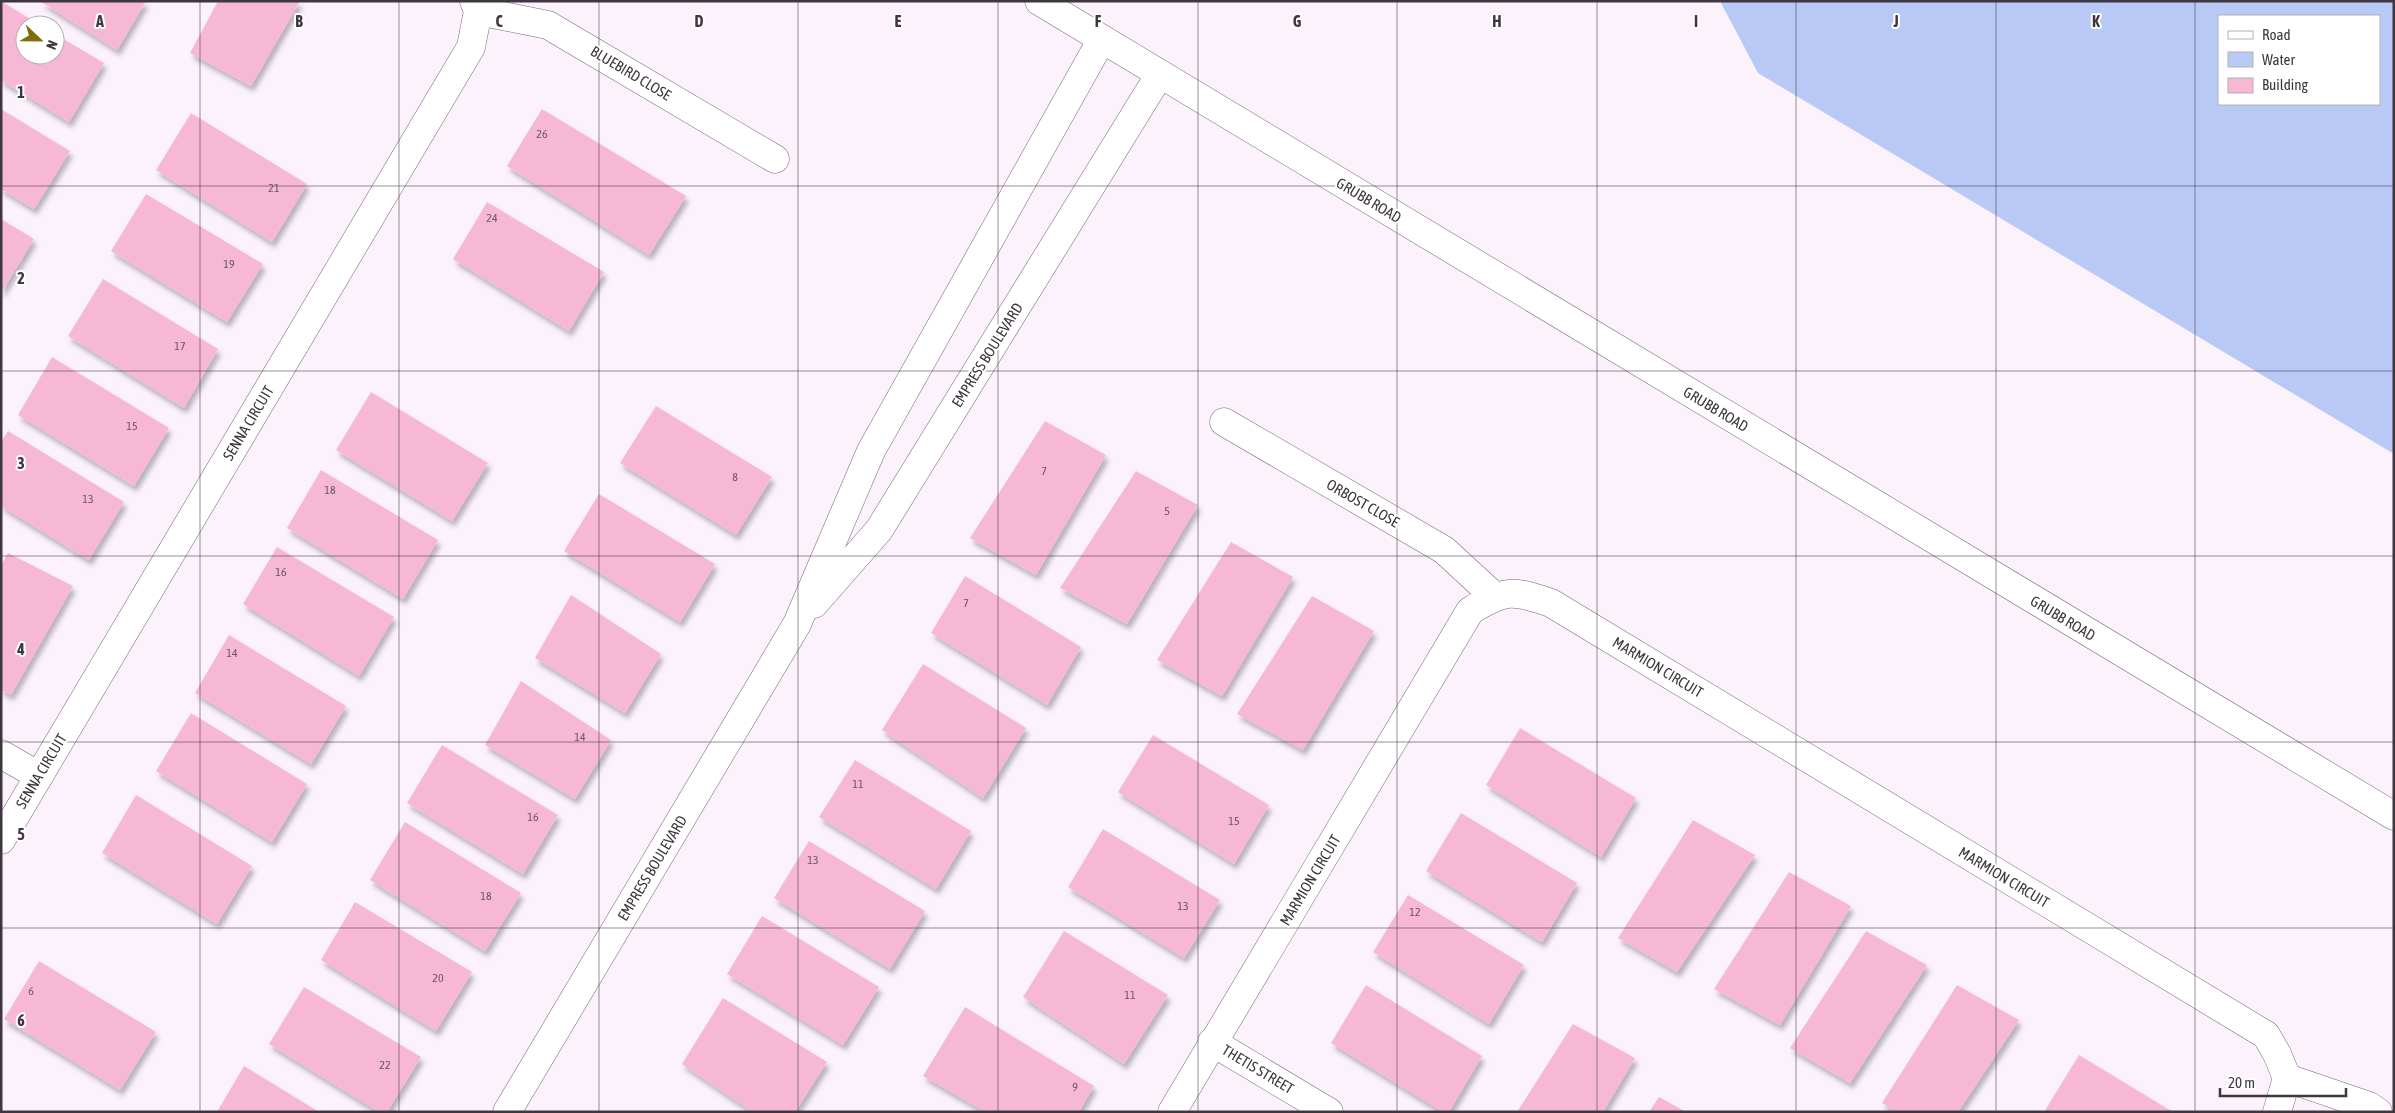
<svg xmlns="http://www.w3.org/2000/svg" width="2395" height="1113" font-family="'Asap Condensed',sans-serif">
<defs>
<filter id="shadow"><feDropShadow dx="3" dy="5.5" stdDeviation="2.5" flood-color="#0004"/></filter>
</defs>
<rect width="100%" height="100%" fill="#fcf2fc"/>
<path fill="#b9c9f6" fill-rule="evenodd" d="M1720,1H2394V454L1758,73ZM2219,16H2379V104H2219Z"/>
<g fill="#f7b8d5" filter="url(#shadow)">
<polygon points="1,1 40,25 25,25 25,55 55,55 55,34 104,63 69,122 1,80"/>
<polygon points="40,1 146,1 117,50"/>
<polygon points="218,1 300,1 251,86 190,53"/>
<polygon points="1,109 70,151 34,209 1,189"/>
<polygon points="542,109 686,196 649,255 507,166"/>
<polygon points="191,113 307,184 272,242 156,170"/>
<polygon points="146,194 263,264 227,322 111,251"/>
<polygon points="487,202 604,272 569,331 453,259"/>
<polygon points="1,219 34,239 1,293"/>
<polygon points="103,279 218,349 184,408 68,336"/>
<polygon points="52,357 169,428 134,486 18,415"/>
<polygon points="371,392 488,463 452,521 336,450"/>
<polygon points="656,406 772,477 736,535 620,463"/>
<polygon points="1045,421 1106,455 1036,575 970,538"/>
<polygon points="8,431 124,502 89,560 1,506 1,442"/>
<polygon points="321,470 438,540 403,599 287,528"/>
<polygon points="1136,471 1198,505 1127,624 1060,588"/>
<polygon points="599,494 715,564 680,622 564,551"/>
<polygon points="1231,542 1293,577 1222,696 1157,660"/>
<polygon points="277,547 394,617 359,676 243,604"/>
<polygon points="8,553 73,586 11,695 1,690 1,565"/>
<polygon points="965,576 1081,647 1047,705 931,633"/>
<polygon points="571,595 661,654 625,713 535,658"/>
<polygon points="1312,596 1374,631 1303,750 1237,714"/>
<polygon points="229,635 346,706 311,764 195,693"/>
<polygon points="923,664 1026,728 983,798 882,730"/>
<polygon points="521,681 611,740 575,799 485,745"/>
<polygon points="191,713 307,784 272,842 156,771"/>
<polygon points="1520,728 1636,798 1601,857 1486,785"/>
<polygon points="1153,735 1269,805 1234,864 1118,792"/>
<polygon points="442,745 558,815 523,874 407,803"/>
<polygon points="855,760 971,831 936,889 819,817"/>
<polygon points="136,795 252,866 217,924 102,853"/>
<polygon points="1461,813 1577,883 1542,942 1426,871"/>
<polygon points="1693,820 1755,855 1677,972 1618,938"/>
<polygon points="405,822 521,893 485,951 370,880"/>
<polygon points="1103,829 1220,900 1184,958 1068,887"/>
<polygon points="809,841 925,911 890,969 774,898"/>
<polygon points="1789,872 1851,906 1780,1025 1714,989"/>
<polygon points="1408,895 1524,965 1489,1024 1373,952"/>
<polygon points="355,902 472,972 436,1031 321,960"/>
<polygon points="762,916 879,987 843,1045 727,974"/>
<polygon points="1064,931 1168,995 1124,1064 1023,997"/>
<polygon points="1866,931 1927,965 1850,1083 1790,1048"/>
<polygon points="39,961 156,1032 120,1090 4,1019"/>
<polygon points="1366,985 1482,1056 1449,1112 1443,1112 1331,1043"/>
<polygon points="1957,985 2019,1020 1958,1112 1897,1112 1882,1103"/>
<polygon points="304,987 421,1057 387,1112 379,1112 269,1044"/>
<polygon points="723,998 827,1062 795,1112 753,1112 682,1064"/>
<polygon points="965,1007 1094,1086 1079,1112 986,1112 923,1076"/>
<polygon points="1573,1024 1635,1058 1603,1112 1517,1112"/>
<polygon points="2079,1055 2173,1112 2044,1112"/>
<polygon points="244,1066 319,1112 217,1112"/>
<polygon points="1659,1097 1686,1112 1649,1112"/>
</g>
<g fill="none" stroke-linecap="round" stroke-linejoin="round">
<defs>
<g id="minor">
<polyline points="478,11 548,25 775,159"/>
<polyline points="1224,422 1444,550 1494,596"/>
<polyline points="814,604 879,530 1160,74"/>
<polyline points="1,754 39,776"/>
<polyline points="1,840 471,47 478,11 474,1"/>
<polyline points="1212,1042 1329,1112"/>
<polyline points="2287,1078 2369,1106 2378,1112"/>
<polyline points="507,1112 797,624 871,451 1102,39"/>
<path d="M1172,1112L1470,611C1505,589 1513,590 1551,603L2266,1035L2277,1054L2287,1078L2277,1112"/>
</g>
<polyline id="major" points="1039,1 2394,816"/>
</defs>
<use href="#minor" stroke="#78657a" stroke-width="29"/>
<use href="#major" stroke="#78657a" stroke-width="29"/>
<use href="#minor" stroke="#fff" stroke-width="28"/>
<use href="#major" stroke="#fff" stroke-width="28"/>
</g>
<path fill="none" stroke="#3f363f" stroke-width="1" stroke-opacity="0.55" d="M200,1V1112M399,1V1112M599,1V1112M798,1V1112M998,1V1112M1198,1V1112M1397,1V1112M1597,1V1112M1796,1V1112M1996,1V1112M2195,1V1112M1,186H2394M1,371H2394M1,556H2394M1,742H2394M1,928H2394"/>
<g text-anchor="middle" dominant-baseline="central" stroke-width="4" stroke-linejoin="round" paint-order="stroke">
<g font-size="12" fill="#6d5664">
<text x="542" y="134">26</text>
<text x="274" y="188">21</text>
<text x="492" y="218">24</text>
<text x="229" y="264">19</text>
<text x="180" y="346">17</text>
<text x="132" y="426">15</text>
<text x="1044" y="471">7</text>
<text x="735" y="477">8</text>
<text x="330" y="490">18</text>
<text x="88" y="499">13</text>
<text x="1167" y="511">5</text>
<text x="281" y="572">16</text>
<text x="966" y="603">7</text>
<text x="232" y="653">14</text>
<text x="580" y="737">14</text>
<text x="858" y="784">11</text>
<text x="533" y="817">16</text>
<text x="1234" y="821">15</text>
<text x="813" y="860">13</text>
<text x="486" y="896">18</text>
<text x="1183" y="906">13</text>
<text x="1415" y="912">12</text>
<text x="438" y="978">20</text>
<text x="31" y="991">6</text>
<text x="1130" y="995">11</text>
<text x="385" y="1065">22</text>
<text x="1075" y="1087">9</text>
</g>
<g font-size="15" fill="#3f363f" stroke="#fff">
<text transform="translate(631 73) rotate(31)">BLUEBIRD CLOSE</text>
<text transform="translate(1369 200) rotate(31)">GRUBB ROAD</text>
<text transform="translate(987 355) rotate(-58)">EMPRESS BOULEVARD</text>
<text transform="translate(1716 409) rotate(31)">GRUBB ROAD</text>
<text transform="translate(248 423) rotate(-59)">SENNA CIRCUIT</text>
<text transform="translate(1363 503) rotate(30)">ORBOST CLOSE</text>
<text transform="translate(2063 618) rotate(31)">GRUBB ROAD</text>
<text transform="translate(1658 667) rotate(31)">MARMION CIRCUIT</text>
<text transform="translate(41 771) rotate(-59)">SENNA CIRCUIT</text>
<text transform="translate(652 868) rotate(-59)">EMPRESS BOULEVARD</text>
<text transform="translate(2004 877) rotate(31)">MARMION CIRCUIT</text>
<text transform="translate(1310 880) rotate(-59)">MARMION CIRCUIT</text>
<text transform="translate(1258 1069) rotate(31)">THETIS STREET</text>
</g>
</g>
<g font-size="16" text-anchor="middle" font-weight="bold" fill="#3f363f" stroke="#fff" stroke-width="4" stroke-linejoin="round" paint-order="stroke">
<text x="100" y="27">A</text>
<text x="299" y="27">B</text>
<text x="499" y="27">C</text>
<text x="699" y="27">D</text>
<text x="898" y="27">E</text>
<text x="1098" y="27">F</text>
<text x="1297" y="27">G</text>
<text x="1497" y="27">H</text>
<text x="1696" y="27">I</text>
<text x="1896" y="27">J</text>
<text x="2096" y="27">K</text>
<text x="21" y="98">1</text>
<text x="21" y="284">2</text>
<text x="21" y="469">3</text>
<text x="21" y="655">4</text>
<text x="21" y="840">5</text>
<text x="21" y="1026">6</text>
</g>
<rect width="2395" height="1113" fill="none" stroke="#3f363f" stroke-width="5"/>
<rect x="2218" y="15" width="162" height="90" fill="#ffffff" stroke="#b2afb2"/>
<rect x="2228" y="31" width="25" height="8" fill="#ffffff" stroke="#b2afb2"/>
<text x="2262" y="40" font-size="15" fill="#3f363f">Road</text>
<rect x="2228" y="52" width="25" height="15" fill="#b9c9f6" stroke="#b2afb2"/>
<text x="2262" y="65" font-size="15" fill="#3f363f">Water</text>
<rect x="2228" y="78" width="25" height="15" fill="#f7b8d5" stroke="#b2afb2"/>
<text x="2262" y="90" font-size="15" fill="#3f363f">Building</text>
<g transform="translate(40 40) rotate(112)"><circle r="24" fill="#ffffff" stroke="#b2afb2"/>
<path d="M0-4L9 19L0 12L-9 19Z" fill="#806e0a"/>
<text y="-8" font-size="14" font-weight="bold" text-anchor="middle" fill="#3f363f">N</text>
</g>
<path d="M2220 1088v8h126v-8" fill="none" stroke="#3f363f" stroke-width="2.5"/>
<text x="2228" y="1088" font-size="15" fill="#3f363f" stroke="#ffffff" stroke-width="4" paint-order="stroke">20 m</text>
</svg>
